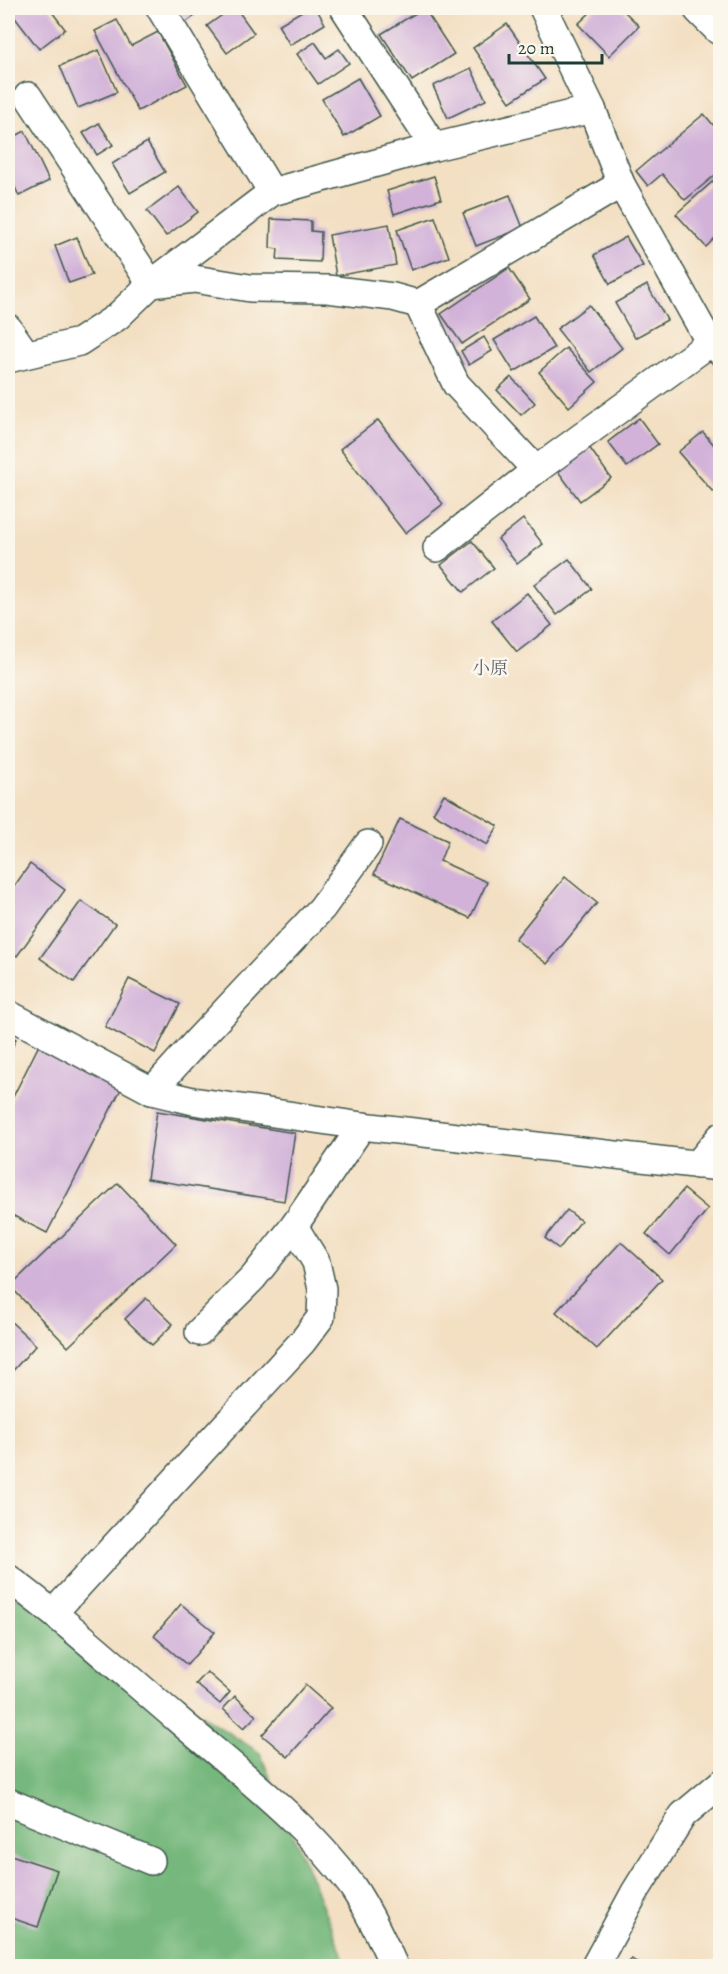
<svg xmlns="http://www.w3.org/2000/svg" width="728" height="1974" font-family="Alegreya,'Noto Serif JP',serif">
<rect width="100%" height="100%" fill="#fbf7ec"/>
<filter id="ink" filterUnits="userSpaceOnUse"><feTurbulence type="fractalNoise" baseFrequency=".0167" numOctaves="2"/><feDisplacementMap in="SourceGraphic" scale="12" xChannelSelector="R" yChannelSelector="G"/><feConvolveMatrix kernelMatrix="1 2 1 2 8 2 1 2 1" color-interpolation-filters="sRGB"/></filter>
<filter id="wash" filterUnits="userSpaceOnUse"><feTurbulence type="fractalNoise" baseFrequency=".008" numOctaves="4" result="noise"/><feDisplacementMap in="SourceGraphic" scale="24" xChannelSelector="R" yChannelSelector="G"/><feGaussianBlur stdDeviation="1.35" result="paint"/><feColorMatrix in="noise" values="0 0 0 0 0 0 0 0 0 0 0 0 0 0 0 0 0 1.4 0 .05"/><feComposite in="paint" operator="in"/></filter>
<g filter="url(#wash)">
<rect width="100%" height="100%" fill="#f3dfc2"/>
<polygon fill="#74b77b" stroke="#4a7a58" stroke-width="1.5" points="8,1591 260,1753 347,1966 8,1966"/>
<g id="blocks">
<g fill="#d2b2d9">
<polygon points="12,8 49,8 65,29 39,49 9,10"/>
<polygon points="171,8 205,8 185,23"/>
<polygon points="232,8 236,8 254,33 227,53 207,26"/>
<polygon points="307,8 316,8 325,24 290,45 278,25"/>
<polygon points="424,8 454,54 412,81 381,34"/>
<polygon points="595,8 621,8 639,26 609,56 578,24"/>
<polygon points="117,20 131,46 158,32 187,85 138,111 95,31"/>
<polygon points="507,24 545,79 510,102 473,48"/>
<polygon points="315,42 326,58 339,49 349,63 318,84 297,54"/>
<polygon points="99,50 117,92 78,108 60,66"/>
<polygon points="471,68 486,100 448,118 433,86"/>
<polygon points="358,78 380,116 344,137 322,99"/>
<polygon points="704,114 720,133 720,171 685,200 662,174 648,186 636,171"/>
<polygon points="99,123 113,145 97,155 83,133"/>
<polygon points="25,131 49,181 19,196 8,172 8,140"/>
<polygon points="147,142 165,172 130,193 112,164"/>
<polygon points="720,175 720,233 706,247 676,214"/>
<polygon points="434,176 441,199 394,214 387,191"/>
<polygon points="179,187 198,212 166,236 147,211"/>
<polygon points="510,195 523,228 476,246 463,213"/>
<polygon points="435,217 449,257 411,270 397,230"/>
<polygon points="271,219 311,221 311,231 321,232 320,262 277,260 278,249 270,248"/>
<polygon points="389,224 396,265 336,276 329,235"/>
<polygon points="77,237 92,275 69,283 55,246"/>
<polygon points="626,237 643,266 610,284 594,255"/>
<polygon points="509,268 530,299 462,344 441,314"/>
<polygon points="647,285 667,320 635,338 615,303"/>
<polygon points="589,305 622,348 591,372 557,329"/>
<polygon points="534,316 554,348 514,372 494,340"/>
<polygon points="484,337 492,351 469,365 461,351"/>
<polygon points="566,348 597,382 569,407 539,372"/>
<polygon points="511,377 535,403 521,415 497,390"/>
<polygon points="639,418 658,444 627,467 608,442"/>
<polygon points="378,420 443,504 405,533 340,449"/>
<polygon points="703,432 720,452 720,486 713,492 678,452"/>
<polygon points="589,447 611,478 580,501 557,470"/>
<polygon points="523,519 543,544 517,564 498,539"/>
<polygon points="472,541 494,568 463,592 441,565"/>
<polygon points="569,559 592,589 557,615 534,585"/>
<polygon points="527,593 552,625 517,652 492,621"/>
<polygon points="444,794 498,826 487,845 433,813"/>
<polygon points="400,819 448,841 440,861 487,882 470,918 374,874"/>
<polygon points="30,864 65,890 17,956 8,950 8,895"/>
<polygon points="565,877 597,903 547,964 515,939"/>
<polygon points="81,901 115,924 74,982 40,958"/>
<polygon points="129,979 180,1004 155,1053 105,1027"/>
<polygon points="8,1034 16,1039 8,1056"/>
<polygon points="40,1043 123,1085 47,1233 8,1213 8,1107"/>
<polygon points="157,1111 295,1133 284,1201 147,1179"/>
<polygon points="118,1183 176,1244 68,1347 10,1286"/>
<polygon points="684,1189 708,1209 670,1255 646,1234"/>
<polygon points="567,1210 581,1221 559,1249 545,1238"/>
<polygon points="621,1242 662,1279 597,1349 556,1312"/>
<polygon points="146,1298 173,1324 152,1345 125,1319"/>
<polygon points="8,1319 36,1345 8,1376"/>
<polygon points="181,1604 215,1632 187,1665 154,1636"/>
<polygon points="207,1672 230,1692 220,1704 196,1684"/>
<polygon points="305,1685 331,1708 288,1757 262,1735"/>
<polygon points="235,1696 256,1716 244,1728 223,1709"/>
<polygon points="8,1854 57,1870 38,1927 8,1917"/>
<polygon points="632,1959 641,1966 625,1966"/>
</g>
</g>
</g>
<g filter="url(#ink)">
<use href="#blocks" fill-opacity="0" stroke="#3f5549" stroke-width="1.5"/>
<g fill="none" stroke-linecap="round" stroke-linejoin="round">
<defs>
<g id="street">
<polyline points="160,8 272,192"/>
<polyline points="344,8 434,147"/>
<polyline points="543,8 592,109 621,184 710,343 720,351"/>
<polyline points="28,96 151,284 194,279 250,288 327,289 393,297 418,304 456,384 536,470"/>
<polyline points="418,304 621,184"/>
<polyline points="8,328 26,354"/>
<polyline points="8,359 79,342 117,317 151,284 272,192 434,147 592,109"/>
<polyline points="437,548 536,470 710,343"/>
<polyline points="8,1014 152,1091 193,1101 362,1126 720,1167"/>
<polyline points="152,1091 197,1041 322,908 368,844"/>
<polyline points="697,1165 720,1137"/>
<polyline points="199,1332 253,1278 294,1226 362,1126"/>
<path d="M8,1578C66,1621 120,1670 175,1717C236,1770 304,1820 352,1886C369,1911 382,1939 394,1966"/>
<polyline points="54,1612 303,1341 321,1317 322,1289 316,1262 294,1226"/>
<polyline points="8,1802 151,1861"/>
<polyline points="595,1966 635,1892 683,1815 720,1784"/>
</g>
<polyline id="highway" points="700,8 720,28"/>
</defs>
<use href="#street" stroke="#3f5549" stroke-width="30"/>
<use href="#highway" stroke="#3f5549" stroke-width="36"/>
<use href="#street" stroke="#fff" stroke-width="27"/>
<use href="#highway" stroke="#fff" stroke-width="33"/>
</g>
</g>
<g text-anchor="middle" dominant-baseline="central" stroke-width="5" stroke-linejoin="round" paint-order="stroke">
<g font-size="18" fill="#5e666e" stroke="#fbf7ec">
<text x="490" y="668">小原</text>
</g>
</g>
<rect width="728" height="1974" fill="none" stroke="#fbf7ec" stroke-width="30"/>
<path d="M509 54v9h93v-9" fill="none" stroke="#1f3d34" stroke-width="3"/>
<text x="518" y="54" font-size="18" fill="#1f3d34" stroke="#fbf7ec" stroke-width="4.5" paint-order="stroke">20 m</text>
</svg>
